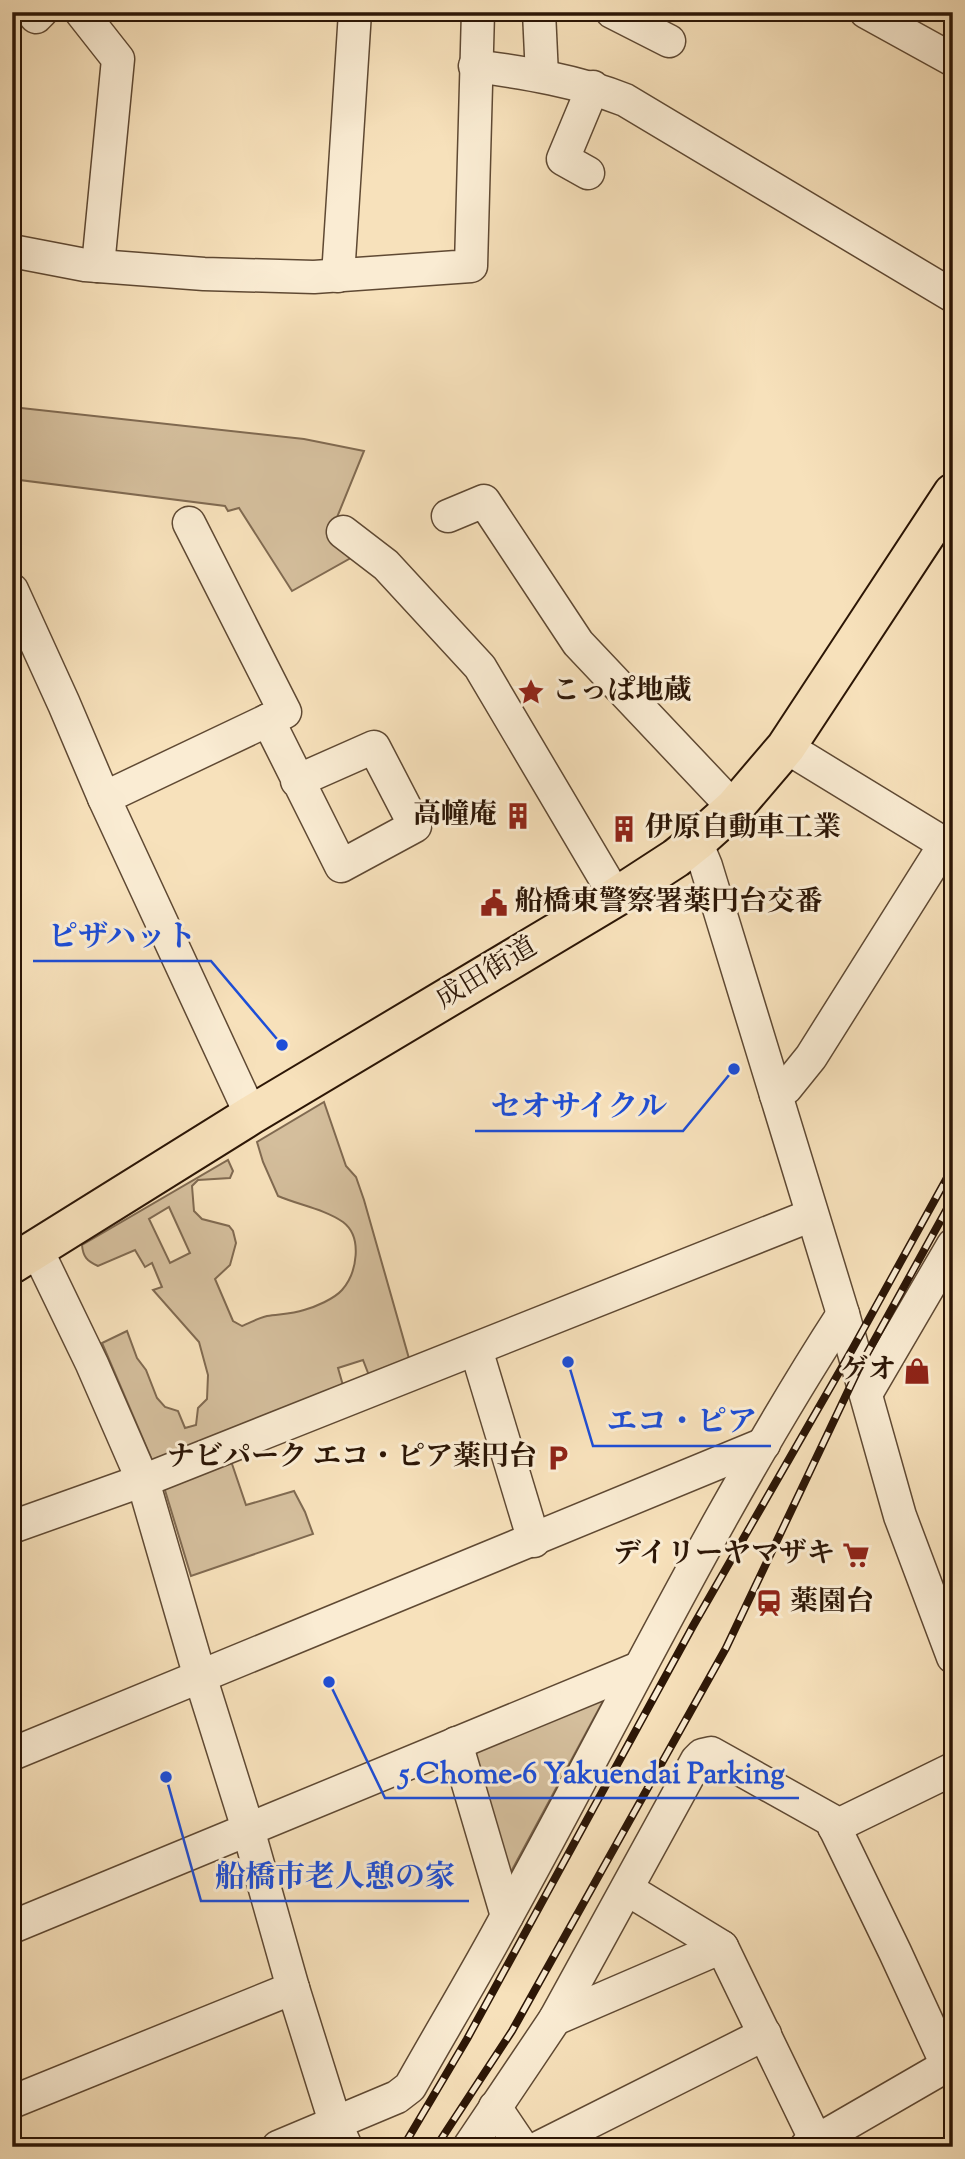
<svg xmlns="http://www.w3.org/2000/svg" width="965" height="2159" font-family="'Sorts Mill Goudy','Noto Serif JP',serif">
<rect width="100%" height="100%" fill="#f7e1bb"/>
<filter id="stains"><feTurbulence type="fractalNoise" baseFrequency=".00286" numOctaves="4"/><feColorMatrix values="0 0 0 0 .2 0 0 0 0 .09 0 0 0 0 .02 0 0 0 .5 -.17"/></filter>
<radialGradient id="worn" r=".72"><stop offset=".6" stop-color="#630" stop-opacity="0"/><stop offset="1" stop-color="#630" stop-opacity=".3"/></radialGradient>
<g fill="#d4be9c" stroke="#806a51" stroke-width="2" fill-rule="evenodd">
<polygon points="12,407 304,439 364,451 331,532 356,555 292,591 239,508 228,511 225,506 12,479"/>
<path d="M324,1102L346,1166L356,1177L364,1200L410,1362L370,1378L363,1360L338,1368L344,1389L155,1467L102,1343L127,1331L137,1358L146,1370L157,1398L165,1407L178,1411L185,1428L196,1425L198,1408L207,1399L208,1375L199,1342L153,1290L162,1287L152,1263L145,1267L135,1250L98,1266C87,1261 83,1257 82,1245L228,1160L233,1171L230,1178L198,1180L192,1186L194,1211L202,1219L229,1226L233,1231L236,1243L230,1265L215,1279L233,1321L242,1326C250,1323 258,1318 267,1316C279,1314 292,1314 304,1310C315,1307 334,1299 342,1290C357,1273 363,1237 343,1222C324,1209 299,1205 278,1196L263,1162L257,1142ZM169,1207L190,1253L170,1263L149,1219Z"/>
<polygon points="231,1461 246,1505 294,1491 305,1512 313,1534 191,1576 164,1487"/>
<polygon points="608,1692 505,1883 467,1755"/>
</g>
<g fill="none" stroke-linecap="round" stroke-linejoin="round">
<defs>
<g id="minor">
<polyline points="32,12 36,17 41,12"/>
<polyline points="81,12 118,59 98,266"/>
<polyline points="539,12 542,76"/>
<polyline points="612,12 669,41"/>
<polyline points="866,12 953,60"/>
<path d="M475,66C527,73 577,81 625,100L953,296"/>
<polyline points="588,173 563,159 593,87"/>
<polyline points="12,251 85,265 204,274 314,277 471,266 478,12"/>
<polyline points="338,276 355,12"/>
<polyline points="448,516 484,501 578,643 734,808"/>
<polyline points="343,532 386,565 480,667 616,897"/>
<polyline points="12,590 64,704 104,798 251,1115"/>
<polyline points="268,720 341,866 415,826 374,747 297,781"/>
<polyline points="786,747 953,849"/>
<polyline points="104,798 285,712 189,523"/>
<polyline points="696,842 706,866 843,1314 900,1516 953,1657"/>
<polyline points="776,1095 786,1088 811,1057 945,844"/>
<polyline points="36,1248 92,1364 143,1481 195,1660 248,1829 293,1988 335,2122 346,2147"/>
<polyline points="476,1349 534,1541"/>
<polyline points="866,1394 953,1245"/>
<polyline points="12,1527 155,1476 812,1215"/>
<polyline points="456,1743 507,1916"/>
<polyline points="12,1754 764,1444"/>
<polyline points="834,1827 953,1769"/>
<polyline points="627,1889 722,1947 819,2147"/>
<polyline points="12,1927 639,1668"/>
<polyline points="555,2019 722,1947"/>
<polyline points="12,2102 293,1988"/>
<polyline points="495,2107 522,2147"/>
<path d="M278,2147L397,2097L410,2087C442,2030 476,1974 507,1916C618,1715 718,1507 843,1314"/>
<polyline points="469,2147 555,2019 697,1760 702,1755 711,1753 831,1820 895,1952 947,2065"/>
<polyline points="540,2147 765,2034"/>
<polyline points="806,2147 953,2062"/>
</g>
<polyline id="highway" points="12,1264 251,1115 616,897 676,858 696,842 734,808 786,747 953,493"/>
</defs>
<use href="#minor" stroke="#5f4933" stroke-width="35"/>
<use href="#highway" stroke="#2c1606" stroke-width="42"/>
<use href="#minor" stroke="#faecd3" stroke-width="32"/>
<use href="#highway" stroke="#f7e1bb" stroke-width="38"/>
<defs>
<g id="rail">
<polyline points="403,2147 467,2039 693,1626 853,1348 953,1167"/>
<polyline points="436,2147 512,2031 726,1648 858,1370 953,1198"/>
</g>
</defs>
<use href="#rail" stroke="#2c1606" stroke-width="8"/>
<use href="#rail" stroke="#faecd3" stroke-width="5" stroke-dasharray="16" stroke-linecap="butt"/>
</g>
<defs>
<symbol id="sight-bare" viewBox="-9 -9 18 18"><path d="M0-6L1.8-2.2L6-1.7L2.9 1.2L3.7 5.4L0 3.3L-3.7 5.4L-2.9 1.2L-6-1.7L-1.8-2.2Z" fill="#8f2418" stroke="#faecd3" stroke-width="2.5" paint-order="stroke"/></symbol>
<symbol id="building-bare" viewBox="-9 -9 18 18"><path d="M-4-6H4V6H1V3H-1V6H-4ZM-2.5-4.3h1.7v1.8h-1.7ZM.8-4.3h1.7v1.8H.8ZM-2.5-1h1.7V.8h-1.7ZM.8-1h1.7V.8H.8Z" fill="#8f2418" stroke="#faecd3" stroke-width="2.5" paint-order="stroke"/></symbol>
<symbol id="civic-bare" viewBox="-9 -9 18 18"><path d="M-.6-6.5H3V-4.5H.6V-3L4-1V1h2V6H-6V1h2V-1L-.6-3ZM-1.2 2.5V6h2.4V2.5Z" fill="#8f2418" stroke="#faecd3" stroke-width="2.5" paint-order="stroke"/></symbol>
<symbol id="shop-bare" viewBox="-9 -9 18 18"><path d="M-5-2.5h2.3a2.7 3.5 0 0 1 5.4 0H5L5.5 6h-11ZM-1.5-2.5h3a1.5 2.3 0 0 0-3 0Z" fill="#8f2418" stroke="#faecd3" stroke-width="2.5" paint-order="stroke"/></symbol>
<symbol id="parking-bare" viewBox="-9 -9 18 18"><path d="M-3.5-5.5H1a3.5 3.5 0 0 1 0 7H-1V5.5H-3.5ZM-1-3.4V-.6H.8a1.4 1.4 0 0 0 0-2.8Z" fill="#8f2418" stroke="#faecd3" stroke-width="2.5" paint-order="stroke"/></symbol>
<symbol id="supermarket-bare" viewBox="-9 -9 18 18"><path d="M-6-5.5h2.5l.6 2H6L4.5 2H-2.5L-4.4-4H-6ZM-1.5 3.2a1.3 1.3 0 1 0 .1 0ZM3 3.2a1.3 1.3 0 1 0 .1 0Z" fill="#8f2418" stroke="#faecd3" stroke-width="2.5" paint-order="stroke"/></symbol>
<symbol id="station-bare" viewBox="-9 -9 18 18"><path d="M-3-6H3Q5-6 5-4V2Q5 4 3 4L4.5 6H3L1.5 4h-3L-3 6H-4.5L-3 4Q-5 4-5 2V-4Q-5-6-3-6ZM-3.5-4v3h7v-3ZM-3.5 1v1.5H-2V1ZM2 1v1.5H3.5V1Z" fill="#8f2418" stroke="#faecd3" stroke-width="2.5" paint-order="stroke"/></symbol>
</defs>
<g fill-rule="evenodd">
<use href="#sight-bare" x="512" y="673" width="38" height="38"/>
<use href="#building-bare" x="499" y="797" width="38" height="38"/>
<use href="#building-bare" x="605" y="810" width="38" height="38"/>
<use href="#civic-bare" x="475" y="884" width="38" height="38"/>
<use href="#shop-bare" x="898" y="1352" width="38" height="38"/>
<use href="#parking-bare" x="539" y="1439" width="38" height="38"/>
<use href="#supermarket-bare" x="837" y="1536" width="38" height="38"/>
<use href="#station-bare" x="750" y="1584" width="38" height="38"/>
</g>
<g text-anchor="middle" dominant-baseline="central" stroke-width="6" stroke-linejoin="round" paint-order="stroke">
<g font-size="28" font-weight="bold" fill="#2c1606" stroke="#faecd3" text-anchor="start">
<text x="552" y="692">こっぱ地蔵</text>
<text x="497" y="816" text-anchor="end">高幢庵</text>
<text x="645" y="829">伊原自動車工業</text>
<text x="515" y="903">船橋東警察署薬円台交番</text>
<text x="896" y="1371" text-anchor="end">ゲオ</text>
<text x="537" y="1458" text-anchor="end">ナビパーク エコ・ピア薬円台</text>
<text x="835" y="1555" text-anchor="end">デイリーヤマザキ</text>
<text x="790" y="1603">薬園台</text>
</g>
<g font-size="28" fill="#2c1606" stroke="#faecd3">
<text transform="translate(487 974) rotate(-31)">成田街道</text>
</g>
</g>
<path fill="none" stroke="#1d4ed8" stroke-width="2.5" d="M282 1045L211 961H33M734 1069L683 1131H475M568 1362L593 1446H771M329 1682L385 1798H799M166 1777L201 1901H469"/>
<g fill="#1d4ed8" stroke="#faecd3" stroke-width="2.5">
<circle cx="282" cy="1045" r="7"/>
<circle cx="734" cy="1069" r="7"/>
<circle cx="568" cy="1362" r="7"/>
<circle cx="329" cy="1682" r="7"/>
<circle cx="166" cy="1777" r="7"/>
</g>
<g font-size="30" text-anchor="middle" font-weight="bold" fill="#1d4ed8" stroke="#faecd3" stroke-width="6" stroke-linejoin="round" paint-order="stroke">
<text x="122" y="946">ピザハット</text>
<text x="579" y="1116">セオサイクル</text>
<text x="682" y="1431">エコ・ピア</text>
<text x="592" y="1783">5 Chome-6 Yakuendai Parking</text>
<text x="335" y="1886">船橋市老人憩の家</text>
</g>
<rect width="965" height="2159" fill="none" stroke="#f7e1bb" stroke-width="42"/>
<rect x="14" y="14" width="937" height="2131" fill="none" stroke="#2c1606" stroke-width="3.5"/>
<rect x="21" y="21" width="923" height="2117" fill="none" stroke="#2c1606" stroke-width="2"/>
<rect width="100%" height="100%" filter="url(#stains)"/>
<rect width="100%" height="100%" fill="url(#worn)"/>
</svg>
